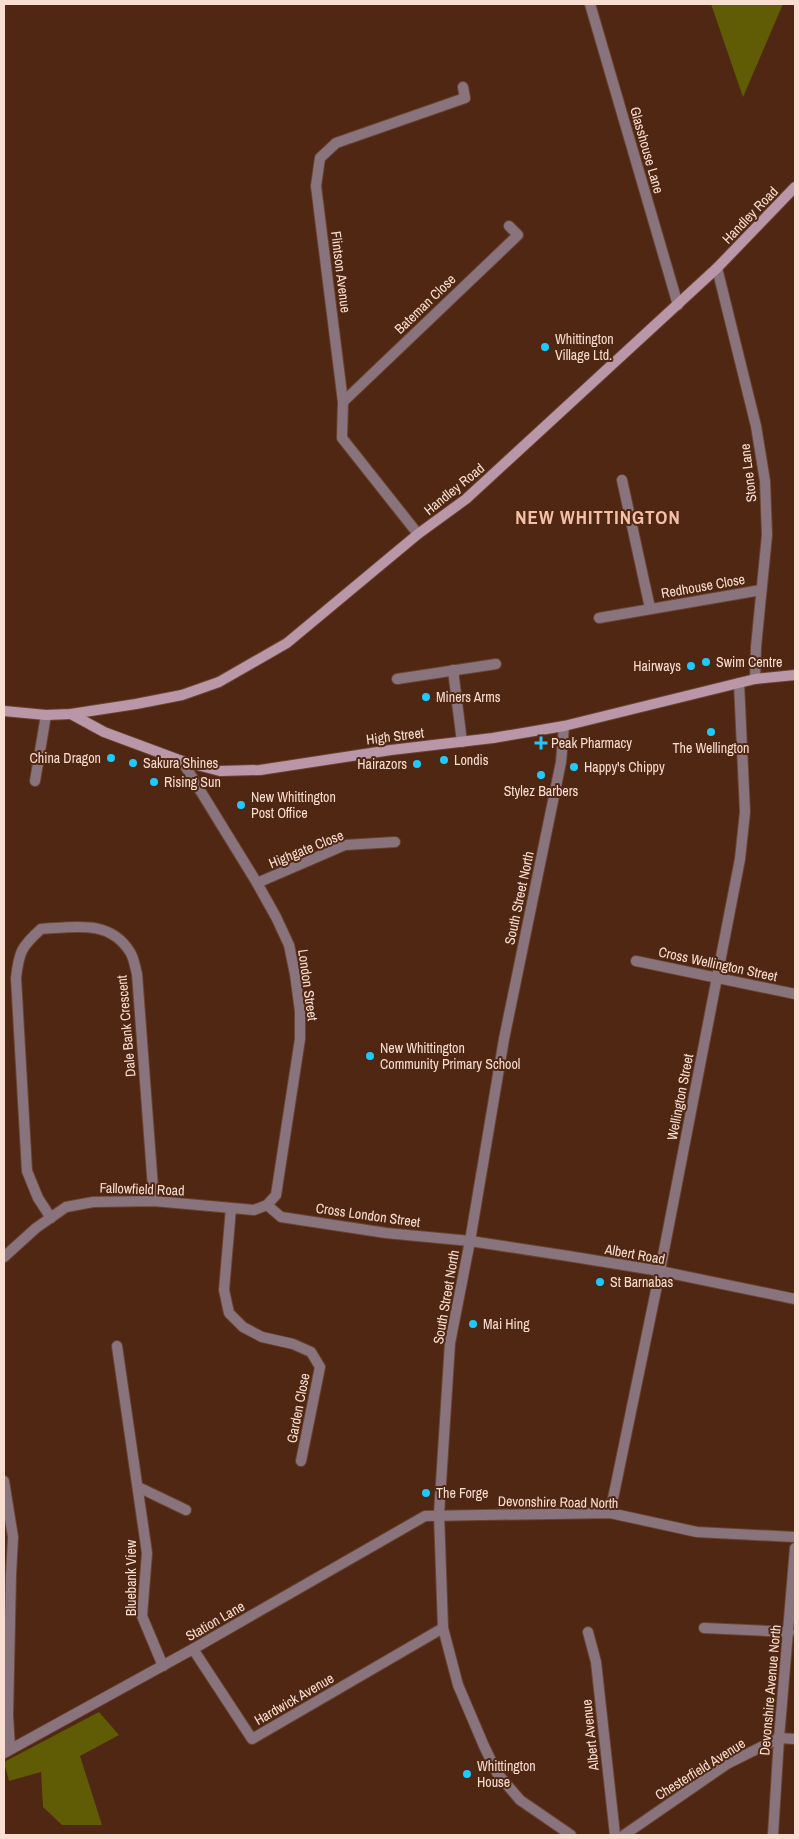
<svg xmlns="http://www.w3.org/2000/svg" width="799" height="1839" font-family="'Archivo Narrow',sans-serif">
<rect width="100%" height="100%" fill="#4f2713"/>
<g fill="#605b05">
<polygon points="711,4 783,4 743,97"/>
<polygon points="99,1712 119,1735 80,1756 102,1825 62,1825 43,1807 41,1772 9,1781 4,1762"/>
</g>
<g fill="none" stroke-linecap="round" stroke-linejoin="round">
<defs>
<g id="street">
<polyline points="590,4 678,305"/>
<polyline points="717,268 756,426 765,481 767,535 756,647 755,679"/>
<polyline points="343,402 518,235 509,226"/>
<polyline points="622,480 650,608"/>
<polyline points="418,534 342,438 343,402 316,186 320,158 336,143 465,98 463,87"/>
<polyline points="599,618 761,590"/>
<polyline points="453,670 462,742"/>
<polyline points="397,679 496,664"/>
<polyline points="564,726 561,762 504,1039 470,1241 450,1343 439,1514 443,1628 458,1685 484,1746 497,1773 520,1800 571,1835"/>
<polyline points="35,781 46,715"/>
<polyline points="257,883 345,845 395,842"/>
<polyline points="636,961 795,994"/>
<polyline points="267,1205 281,1217 386,1233 470,1241 568,1256 660,1271 795,1299"/>
<polyline points="231,1208 224,1290 229,1313 243,1327 262,1337 293,1344 311,1352 320,1367 301,1461"/>
<path d="M51,1218L38,1198L27,1171L16,978C19,952 21,947 41,929C74,927 110,919 130,952C134,958 135,967 137,974L154,1201"/>
<polyline points="4,1257 36,1228 66,1207 93,1202 154,1201 254,1210 267,1205 276,1195 300,1039 300,1011 295,974 289,945 276,917 257,883 182,761"/>
<polyline points="117,1346 147,1553 142,1616 163,1666"/>
<polyline points="4,1481 13,1537 11,1575 8,1715 10,1749"/>
<polyline points="138,1487 186,1510"/>
<polyline points="610,1513 660,1271 740,859 745,812 739,683"/>
<polyline points="704,1628 789,1632"/>
<polyline points="588,1632 596,1662 615,1835"/>
<polyline points="193,1649 252,1739 443,1628"/>
<polyline points="4,1753 193,1649 425,1516 610,1513 697,1532 795,1537"/>
<polyline points="624,1835 727,1764 779,1738 795,1739"/>
<polyline points="773,1835 779,1738 795,1548"/>
</g>
<g id="secondary">
<polyline points="4,711 46,715 71,714 136,704 182,695 219,682 287,643 418,534 466,499 717,268 795,187"/>
<polyline points="71,714 104,732 182,761 220,771 260,770 391,750 493,738 564,726 755,679 795,675"/>
</g>
</defs>
<use href="#street" stroke="#6a4431" stroke-width="12"/>
<use href="#secondary" stroke="#6a4431" stroke-width="12"/>
<use href="#street" stroke="#89747e" stroke-width="10"/>
<use href="#secondary" stroke="#b997a8" stroke-width="10"/>
</g>
<g fill="#20c9fd" stroke="#4f2713" stroke-width="2">
<circle cx="545" cy="347" r="5"/>
<circle cx="706" cy="662" r="5"/>
<circle cx="691" cy="666" r="5"/>
<circle cx="426" cy="697" r="5"/>
<circle cx="711" cy="732" r="5"/>
<path d="M538.5 735.5h5v5h5v5h-5v5h-5v-5h-5v-5h5z"/>
<circle cx="111" cy="758" r="5"/>
<circle cx="444" cy="760" r="5"/>
<circle cx="133" cy="763" r="5"/>
<circle cx="417" cy="764" r="5"/>
<circle cx="574" cy="767" r="5"/>
<circle cx="541" cy="775" r="5"/>
<circle cx="154" cy="782" r="5"/>
<circle cx="241" cy="805" r="5"/>
<circle cx="370" cy="1056" r="5"/>
<circle cx="600" cy="1282" r="5"/>
<circle cx="473" cy="1324" r="5"/>
<circle cx="426" cy="1493" r="5"/>
<circle cx="467" cy="1774" r="5"/>
</g>
<g text-anchor="middle" dominant-baseline="central" stroke-width="4" stroke-linejoin="round" paint-order="stroke">
<g font-size="14" fill="#f8ddd1" stroke="#4f2713">
<text transform="translate(647 150) rotate(74)">Glasshouse Lane</text>
<text transform="translate(750 215) rotate(-46)">Handley Road</text>
<text transform="translate(341 272) rotate(83)">Flintson Avenue</text>
<text transform="translate(425 304) rotate(-44)">Bateman Close</text>
<text transform="translate(748 473) rotate(-97)">Stone Lane</text>
<text transform="translate(454 489) rotate(-39)">Handley Road</text>
<text transform="translate(703 586) rotate(-10)">Redhouse Close</text>
<text transform="translate(395 736) rotate(-7)">High Street</text>
<text transform="translate(306 849) rotate(-22)">Highgate Close</text>
<text transform="translate(519 898) rotate(-78)">South Street North</text>
<text transform="translate(718 964) rotate(12)">Cross Wellington Street</text>
<text transform="translate(308 985) rotate(82)">London Street</text>
<text transform="translate(126 1026) rotate(-95)">Dale Bank Crescent</text>
<text transform="translate(680 1097) rotate(-79)">Wellington Street</text>
<text transform="translate(142 1189) rotate(2)">Fallowfield Road</text>
<text transform="translate(368 1215) rotate(8)">Cross London Street</text>
<text transform="translate(635 1254) rotate(10)">Albert Road</text>
<text transform="translate(446 1297) rotate(-80)">South Street North</text>
<text transform="translate(298 1408) rotate(-79)">Garden Close</text>
<text transform="translate(558 1502) rotate(1)">Devonshire Road North</text>
<text transform="translate(131 1578) rotate(-90)">Bluebank View</text>
<text transform="translate(215 1621) rotate(-30)">Station Lane</text>
<text transform="translate(770 1690) rotate(-85)">Devonshire Avenue North</text>
<text transform="translate(294 1699) rotate(-30)">Hardwick Avenue</text>
<text transform="translate(590 1735) rotate(-96)">Albert Avenue</text>
<text transform="translate(700 1769) rotate(-32)">Chesterfield Avenue</text>
</g>
<g font-size="14" fill="#f8ddd1" stroke="#4f2713" text-anchor="start">
<text x="555" y="339">Whittington<tspan x="555" dy="16">Village Ltd.</tspan></text>
<text x="716" y="662">Swim Centre</text>
<text x="681" y="666" text-anchor="end">Hairways</text>
<text x="436" y="697">Miners Arms</text>
<text x="551" y="743">Peak Pharmacy</text>
<text x="711" y="748" text-anchor="middle">The Wellington</text>
<text x="101" y="758" text-anchor="end">China Dragon</text>
<text x="454" y="760">Londis</text>
<text x="143" y="763">Sakura Shines</text>
<text x="407" y="764" text-anchor="end">Hairazors</text>
<text x="584" y="767">Happy's Chippy</text>
<text x="164" y="782">Rising Sun</text>
<text x="541" y="791" text-anchor="middle">Stylez Barbers</text>
<text x="251" y="797">New Whittington<tspan x="251" dy="16">Post Office</tspan></text>
<text x="380" y="1048">New Whittington<tspan x="380" dy="16">Community Primary School</tspan></text>
<text x="610" y="1282">St Barnabas</text>
<text x="483" y="1324">Mai Hing</text>
<text x="436" y="1493">The Forge</text>
<text x="477" y="1766">Whittington<tspan x="477" dy="16">House</tspan></text>
</g>
<g font-size="19" font-weight="bold" letter-spacing="1" fill="#f3bfa7" stroke="#4f2713">
<text x="598" y="517">NEW WHITTINGTON</text>
</g>
</g>
<rect width="799" height="1839" fill="none" stroke="#f8ddd1" stroke-width="10"/>
</svg>
